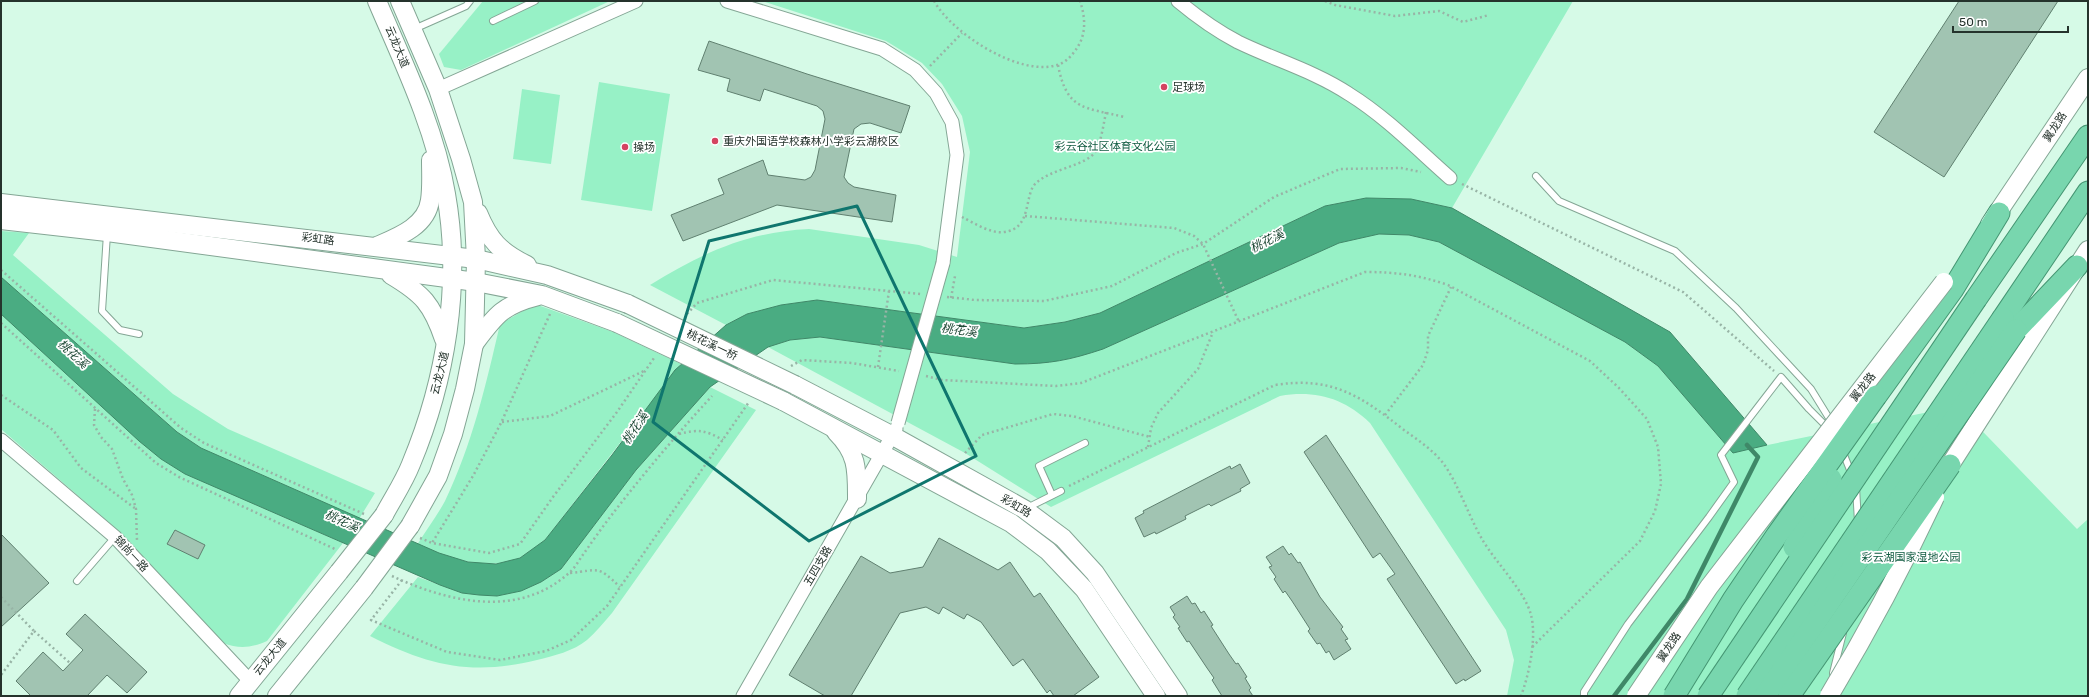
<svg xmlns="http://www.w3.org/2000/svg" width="2089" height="697" font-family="Rubik,'Noto Sans SC',sans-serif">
<rect width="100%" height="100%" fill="#d6fae7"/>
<g fill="#97f1c6">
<polygon points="483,1 610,1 461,70 444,67 439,54"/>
<path d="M762,1H1573L1452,208L1411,199L1366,198L1325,206L1100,313L1065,322L1024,328L817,300L781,305L747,314L726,325L650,285C702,253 747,232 809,229L919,245L957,257L970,152L962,116L942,84L922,63L886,41Z"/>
<polygon points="599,82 670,94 652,211 581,200"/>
<polygon points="522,89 560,95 551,164 513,159"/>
<polygon points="1,231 29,233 13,255 173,394 228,429 375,493 359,519 201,448 177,432 1,277"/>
<path d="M1379,234L1409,235L1439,242L1625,342L1658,366L1733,452L1958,406L2077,529L2088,519V696H1507L1514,660L1506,630L1370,423C1344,398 1315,390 1280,396L1051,507L965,453L768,347L790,340L820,337L1015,364C1050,364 1070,360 1103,349L1339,243Z"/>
<path d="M535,304L613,332L681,364L545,540C537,546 529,554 519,558C485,572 450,558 417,545C426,530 437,516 445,501C472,445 486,385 500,324Z"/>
<path d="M1,314L161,459L185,474L343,543L267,641C251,648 239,649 223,643L120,532L1,429Z"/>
<path d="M710,387L756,410L612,613C604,622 596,632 587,640C574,651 553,656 537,660C472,676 429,666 370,636L418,577L462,593L497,596L521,591L541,582L561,569L636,470Z"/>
</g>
<path fill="#4aac82" stroke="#3f8868" d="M1366,198L1411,199L1452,208L1670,332L1767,445L1733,453L1658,366L1625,342L1439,242L1409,235L1379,234L1339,243L1103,349C1070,360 1050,364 1015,364L820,337L790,340L768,347L710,387L636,470L561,569L541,582L521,591L497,596L479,595L462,593L440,585L185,474L161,459L139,441L1,314V277L177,432L201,448L439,553L468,562L496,564L520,558L545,540L612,455L675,370L726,325L747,314L781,305L817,300L1024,328L1065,322L1100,313L1325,206Z"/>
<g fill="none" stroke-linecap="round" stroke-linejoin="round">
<polyline stroke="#3f8868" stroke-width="4.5" points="1614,696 1687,599 1758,457 1747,445"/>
</g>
<g fill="#a1c4b2" stroke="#608070">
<polygon points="1959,1 2058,1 1944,177 1874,132"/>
<polygon points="709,41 807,74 910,106 901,133 870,123 861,124 854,129 844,177 848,183 854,187 896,195 892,222 777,205 683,241 671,215 724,194 718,179 763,160 768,175 805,180 811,177 815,170 825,119 823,111 817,106 764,89 760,101 727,91 730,79 698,70"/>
<polygon points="1326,435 1481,671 1465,681 1464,679 1456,684 1387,579 1395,574 1380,553 1373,558 1304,452"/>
<polygon points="1240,464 1250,483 1240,489 1241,491 1211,506 1209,504 1185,516 1186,519 1156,534 1155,532 1144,537 1135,518 1144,513 1143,511 1230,466 1231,469"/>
<polygon points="175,530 205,545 198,559 167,544"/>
<polygon points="1,534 49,583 1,627"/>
<polygon points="939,538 998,570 1010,562 1034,597 1040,593 1099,677 1073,696 1054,696 1050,690 1047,693 1023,659 1013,666 981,622 967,614 964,619 943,607 939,614 926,607 900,613 851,696 825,696 789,675 861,556 890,573 923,567"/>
<polygon points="1283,546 1289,555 1291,553 1298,563 1300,562 1320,597 1343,627 1341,629 1348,639 1345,640 1351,649 1334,660 1329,651 1326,653 1320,643 1317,644 1308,631 1310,629 1292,601 1285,591 1283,593 1274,579 1276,577 1269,567 1272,566 1266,557"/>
<polygon points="1187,596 1192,604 1195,603 1201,613 1204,611 1213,625 1211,626 1229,654 1236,664 1238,663 1247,677 1245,678 1251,688 1249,690 1253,696 1222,696 1212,680 1214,678 1207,668 1189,641 1187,642 1178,628 1180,627 1173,617 1175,615 1170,607"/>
<polygon points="85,614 147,672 127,693 107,675 87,696 31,696 16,681 43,652 63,671 83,650 66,634"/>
</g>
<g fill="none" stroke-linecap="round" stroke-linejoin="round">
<defs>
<g id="service">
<polyline points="493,21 535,1"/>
<polyline points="414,29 466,6 470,1"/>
<polyline points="1536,176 1559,201 1675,251 1736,308 1811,389 1832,423"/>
<polyline points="107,234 102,311 120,330 139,334"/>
<polyline points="1842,450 1852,475"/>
<polyline points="1856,487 1858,522"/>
<polyline points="1052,495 1039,466 1085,443"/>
<polyline points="1027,508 1061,491"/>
<polyline points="77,581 115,537"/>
<polyline points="1834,679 1833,673 1843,633"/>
<polyline points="1584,696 1584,692 1628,624 1709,517 1734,482 1721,455 1781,377 1809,409 1829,429"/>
</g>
<g id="minor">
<polyline points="727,1 882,49 915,70 936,93 952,122 957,155 943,263"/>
<path d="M1178,1C1196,16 1217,31 1238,42C1275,60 1314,71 1349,94C1386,117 1417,149 1450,178"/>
<polyline points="438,89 636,1"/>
<polyline points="1,440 115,537 250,681"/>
<polyline points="743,696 896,429"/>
</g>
<g id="secondary">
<path d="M377,1C403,62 435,128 446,194C462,284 446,380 411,464C404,482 393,498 384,515"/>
<polyline points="400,1 438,89 461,159 473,202 476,259 474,344 465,389 453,434 438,476 410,526"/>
<polyline points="1,203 476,259 547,275 628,304"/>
<path d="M478,213C489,240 500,252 527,265"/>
<polyline points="1,220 107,232 476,282 542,295 617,323"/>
<polyline points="1990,224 2088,78"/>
<path d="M377,246C398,237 427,226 430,200C432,187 431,173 431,160"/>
<path d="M391,275C423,294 432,304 444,339"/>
<path d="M474,344C495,316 502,305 538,296"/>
<polyline points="795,385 893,436 1024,509 1063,538 1095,573 1178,696"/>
<polyline points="783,401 1011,523 1048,551 1084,589 1156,696"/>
<path d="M836,432C858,454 857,470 857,499"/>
<polyline points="1950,465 2088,250"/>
<polyline points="239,696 339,572"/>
<polyline points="277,696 364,588"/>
</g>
<g id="trunk">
<polyline points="1976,299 2088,136"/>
<polyline points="2003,318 2088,192"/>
<polyline points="2016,330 2077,266"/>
<polyline points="1876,396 1953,289 1999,213"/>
</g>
</defs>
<use href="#service" stroke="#84a695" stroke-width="8"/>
<use href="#minor" stroke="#84a695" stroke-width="15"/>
<use href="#secondary" stroke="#84a695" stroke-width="20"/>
<use href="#trunk" stroke="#459673" stroke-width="23"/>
<g stroke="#98b4a6" stroke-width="2.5" stroke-dasharray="2 3" stroke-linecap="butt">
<path d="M934,1C952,33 1019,77 1057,65C1066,63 1073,54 1077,48C1087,33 1085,16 1080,1"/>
<polyline points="1325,1 1335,5 1395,16 1439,11 1463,22 1489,15"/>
<path d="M1058,65C1067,111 1084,107 1124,117"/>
<polyline points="930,66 962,33"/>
<polyline points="1462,184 1683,292 1774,371"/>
<polyline points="1025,216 1174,228 1194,236 1203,244 1239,322"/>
<path d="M962,217C974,223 991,234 1004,232C1032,229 1024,196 1035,184C1051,168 1085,167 1096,151C1101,142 1104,122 1106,112"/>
<polyline points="1,270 181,428 204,443 364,514"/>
<polyline points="947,297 975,300 1044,301 1112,286 1176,253 1203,244 1274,197 1340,169 1401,168 1421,172"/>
<polyline points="951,298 955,276"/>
<polyline points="550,314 501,423 473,476 432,543 489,553 520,544 553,497 617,412 654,358"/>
<polyline points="687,314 697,303 773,280 921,294"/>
<polyline points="1,323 156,463 179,477 337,550"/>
<polyline points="791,366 802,360 852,363 899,371"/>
<polyline points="878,367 889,291"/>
<path d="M926,376L942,380L1056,386L1081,383L1365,272C1396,272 1419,275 1448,285L1590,361L1619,388L1647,419L1658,447L1661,484L1655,511L1640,541L1532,647"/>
<polyline points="1,395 53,430 81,468 136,509"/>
<polyline points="95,409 94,425 101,437 112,449 123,479 132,495 136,509 137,541"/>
<polyline points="1385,415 1423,365 1428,350 1428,336 1451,287"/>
<polyline points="502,422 550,416 646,370"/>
<path d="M679,434C699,429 705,430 723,440"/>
<polyline points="1148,447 1151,428 1158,413 1198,369 1213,332"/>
<polyline points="965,453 982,435 1053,414 1072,416 1150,437"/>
<path d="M1069,486L1275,385C1332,376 1361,396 1404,430C1418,440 1433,450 1443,463C1458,483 1469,517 1482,539C1495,562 1525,591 1531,615C1537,637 1529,675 1521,696"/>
<polyline points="420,538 432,543"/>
<path d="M570,573C600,570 597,565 620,587"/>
<path d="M392,576C448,602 518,619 569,573C574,569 578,562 582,556C592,542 603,526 614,512C645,472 678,433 712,396"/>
<polyline points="402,580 371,620 447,652 500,660 546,651 571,640 607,606 749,402"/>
<polyline points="1,597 34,631 1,675"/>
<polyline points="34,631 70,663"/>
</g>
<use href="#service" stroke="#fff" stroke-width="6"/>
<use href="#minor" stroke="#fff" stroke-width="13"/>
<use href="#secondary" stroke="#fff" stroke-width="18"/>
<use href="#trunk" stroke="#78d6ae" stroke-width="21"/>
<defs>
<polyline id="minor-bridge" points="898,423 943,263"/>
<g id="secondary-bridge">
<polyline points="628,304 795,385"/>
<polyline points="617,323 783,401"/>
<polyline points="339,572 384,515"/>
<polyline points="364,588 410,526"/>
<polyline points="1636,696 1709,587 1944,282"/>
<path d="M1829,696C1868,631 1903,566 1935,497"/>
</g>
<g id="trunk-bridge">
<polyline points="1794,547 1831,479"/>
<polyline points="1674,696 1733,600 1777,535 1876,396"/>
<polyline points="1708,696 1976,299"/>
<polyline points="1747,696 2003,318"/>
<polyline points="1765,696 2016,330"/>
<polyline points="1789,696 1950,465"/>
</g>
</defs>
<use href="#minor-bridge" stroke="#84a695" stroke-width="15" stroke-linecap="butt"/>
<use href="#secondary-bridge" stroke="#84a695" stroke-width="20" stroke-linecap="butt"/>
<use href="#trunk-bridge" stroke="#459673" stroke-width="23" stroke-linecap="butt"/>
<use href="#minor-bridge" stroke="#fff" stroke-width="13"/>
<use href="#secondary-bridge" stroke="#fff" stroke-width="18"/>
<use href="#trunk-bridge" stroke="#78d6ae" stroke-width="21"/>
</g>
<path fill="none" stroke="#0f766e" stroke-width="3" stroke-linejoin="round" d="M857,206L976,456L809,541L653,422L709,241Z"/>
<g fill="#d44360" stroke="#fff" stroke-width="1.5">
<circle cx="1164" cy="87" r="4"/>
<circle cx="715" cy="141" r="4"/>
<circle cx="625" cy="147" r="4"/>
</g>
<g text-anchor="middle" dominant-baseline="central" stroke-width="3.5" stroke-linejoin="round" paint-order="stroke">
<g font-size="11" fill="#25332c" stroke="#fff">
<text transform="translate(397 47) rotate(67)">云龙大道</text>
<text transform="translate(2055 127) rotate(-57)">翼龙路</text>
<text transform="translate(318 239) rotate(7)">彩虹路</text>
<text transform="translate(712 345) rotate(26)">桃花溪一桥</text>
<text transform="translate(440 373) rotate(-76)">云龙大道</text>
<text transform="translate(1863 387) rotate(-52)">翼龙路</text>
<text transform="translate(1016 506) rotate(31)">彩虹路</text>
<text transform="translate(131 554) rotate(47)">锦尚一路</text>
<text transform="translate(818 566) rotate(-60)">五四支路</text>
<text transform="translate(1669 647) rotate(-56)">翼龙路</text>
<text transform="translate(270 657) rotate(-51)">云龙大道</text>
</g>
<g font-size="11" fill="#25332c" stroke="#fff" text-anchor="start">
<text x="1172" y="87">足球场</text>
<text x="723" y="141">重庆外国语学校森林小学彩云湖校区</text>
<text x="633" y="147">操场</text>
</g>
<g font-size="11" fill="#0f5b40" stroke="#fff">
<text x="1115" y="146">彩云谷社区体育文化公园</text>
<text x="1911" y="557">彩云湖国家湿地公园</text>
</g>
<g font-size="12" font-style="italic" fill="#204a37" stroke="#fff">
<text transform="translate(1267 241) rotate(-27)">桃花溪</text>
<text transform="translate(959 330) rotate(7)">桃花溪</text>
<text transform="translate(73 354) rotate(43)">桃花溪</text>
<text transform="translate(635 428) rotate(-56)">桃花溪</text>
<text transform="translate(342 521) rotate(24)">桃花溪</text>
</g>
</g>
<rect width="2089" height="697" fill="none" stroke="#25332c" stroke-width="4"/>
<path d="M1953 26v6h115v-6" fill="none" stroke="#25332c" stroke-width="2"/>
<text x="1959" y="26" font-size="12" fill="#25332c" stroke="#ffffff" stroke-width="3" paint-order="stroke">50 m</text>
</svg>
